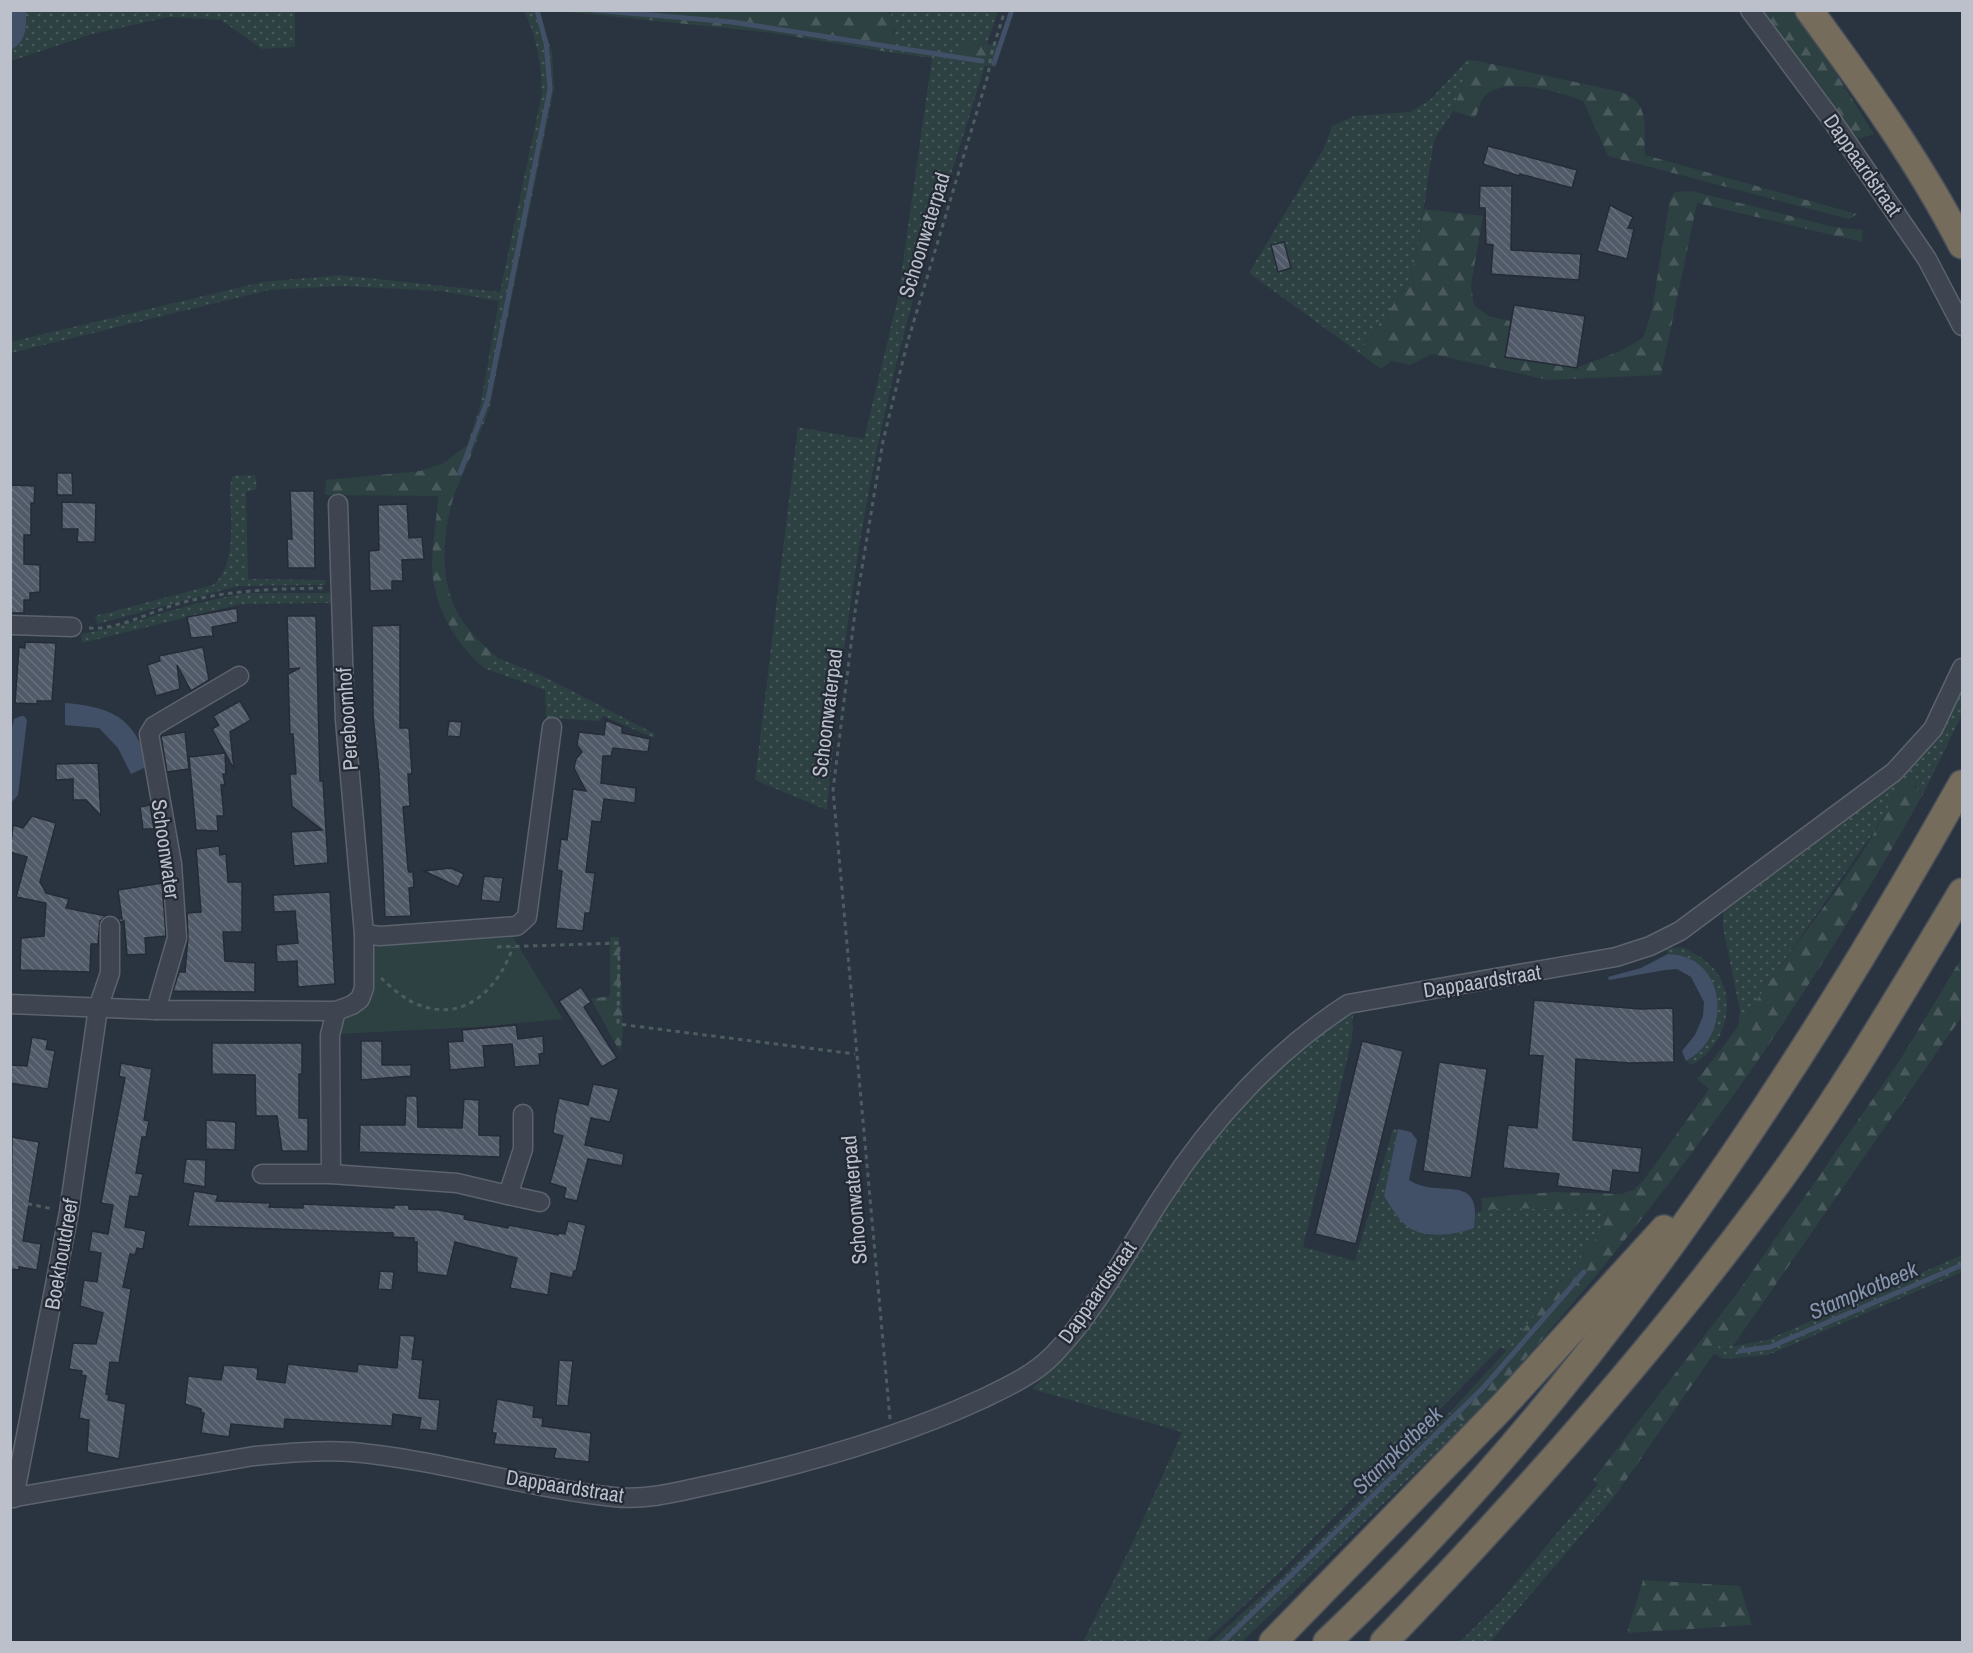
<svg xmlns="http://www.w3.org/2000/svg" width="1973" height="1653" font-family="'Archivo Narrow',sans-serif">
<defs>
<pattern id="grass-dots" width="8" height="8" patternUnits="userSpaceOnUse" patternTransform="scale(1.5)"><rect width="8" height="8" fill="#2d4042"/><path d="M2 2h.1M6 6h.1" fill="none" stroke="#4a5a5c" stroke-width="1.8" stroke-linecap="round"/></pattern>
<pattern id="forest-firs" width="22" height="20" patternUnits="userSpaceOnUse" patternTransform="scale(1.5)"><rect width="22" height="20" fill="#2d4042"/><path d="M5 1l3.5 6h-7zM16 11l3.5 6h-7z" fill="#4a5a5c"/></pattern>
<pattern id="building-back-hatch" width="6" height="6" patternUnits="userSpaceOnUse" patternTransform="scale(1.5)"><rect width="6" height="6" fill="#515a68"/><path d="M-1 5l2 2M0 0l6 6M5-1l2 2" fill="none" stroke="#68707c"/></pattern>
</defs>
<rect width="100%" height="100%" fill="#2a3340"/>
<g fill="url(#grass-dots)">
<polygon points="11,11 295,11 295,47 262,49 221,20 169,17 92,34 11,61"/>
<path d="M524,11H538L552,52L554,89L489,410L474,448L467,445L480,407L499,301L441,291L341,286L269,290L11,353L10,342L262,282L340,275L500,292L542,93C541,63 537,37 524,11Z"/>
<path d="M890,11H998L987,44L974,43L964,62L985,65C956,161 923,256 899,353C861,503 841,656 827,810L755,780L798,427L864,439L898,298L932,58L888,52L895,31Z"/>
<polygon points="1467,60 1478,61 1468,70 1453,111 1434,140 1416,258 1407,285 1359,353 1249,273 1324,148 1332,126 1354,116 1410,112 1431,99"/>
<path d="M255,475L257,489L246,492L248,579L326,580L325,585L238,586L97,624L95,616L213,585C238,564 230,516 230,486L233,476Z"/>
<path d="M248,593H330L332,603L241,604L82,643L81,634C138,624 190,601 248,593Z"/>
<polygon points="498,658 547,678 655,734 654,738 603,716 600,721 546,718 545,690 484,668"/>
<polygon points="1962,689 1962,715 1922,796 1916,786 1898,783 1889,807 1873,833 1738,1027 1740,1011 1723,927 1723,913 1729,905 1927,749"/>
<path d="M1682,947C1692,952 1702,957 1710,965C1741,994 1726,1047 1692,1065L1686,1061C1735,1036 1726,955 1668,954L1667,949Z"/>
<path d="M1353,1012L1352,1038L1303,1247L1355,1261L1393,1129H1398L1384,1196L1474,1228L1476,1212L1501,1208L1607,1210L1602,1231L1506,1351L1501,1347L1280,1572L1205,1642H1083L1132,1544L1182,1432L1032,1389C1068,1354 1093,1312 1121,1269C1180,1180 1256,1063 1353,1012Z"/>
<polygon points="1962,1255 1962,1272 1768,1355 1723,1359 1714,1353 1722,1341 1733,1346 1767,1340"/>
<polygon points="1451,1411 1465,1424 1242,1642 1211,1642 1280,1579"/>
<polygon points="1598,1484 1614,1497 1490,1642 1460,1642 1498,1604"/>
</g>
<g fill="url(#forest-firs)">
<path d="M559,11H887C899,23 893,37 888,52L773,33Z"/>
<polygon points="1761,11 1797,11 1874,134 1858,139"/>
<polygon points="974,42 1002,46 995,67 964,62 960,50 965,45"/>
<path d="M1478,61L1621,92C1652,105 1643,127 1645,155L1857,214L1849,219L1608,156L1583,101C1561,92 1502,75 1484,97C1480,102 1478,112 1475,118L1453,111L1468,70Z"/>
<polygon points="1692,191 1834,227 1863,230 1862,242 1697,203 1661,375 1548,380 1432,354 1410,365 1391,361 1381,369 1359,353 1407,285 1416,258 1424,209 1483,216 1471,285 1474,305 1488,316 1510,321 1504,358 1576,368 1618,352 1643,338 1652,310 1670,199 1675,192"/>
<path d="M467,445L474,448C468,464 460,479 454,495C444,527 440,569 452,600C460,624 480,642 498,658L484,668C454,643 431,602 432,561C433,540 437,518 438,496L325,495L326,480L420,471L444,463Z"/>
<path d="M1908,777L1922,796C1823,973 1709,1141 1579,1296C1542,1340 1505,1383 1465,1424L1451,1411L1506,1351L1602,1231L1607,1210L1501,1208L1482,1211L1481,1198L1554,1192L1621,1194L1633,1190L1643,1181L1709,1089L1697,1079C1731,1039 1759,996 1790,953C1826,903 1878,840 1898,783Z"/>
<polygon points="610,937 619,937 623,1034 620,1052 591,999 610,996"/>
<polygon points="1962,957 1962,1015 1960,1019 1733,1346 1722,1342 1614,1497 1593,1480 1738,1292 1900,1060"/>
<polygon points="1643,1580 1740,1586 1752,1625 1627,1633"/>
</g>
<polygon fill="#2d4042" points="513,937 563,1019 477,1027 338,1034 341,1021 361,1007 370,951 375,945"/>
<g fill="#425067">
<path d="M11,10L26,11C26,29 27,40 11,50Z"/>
<path d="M65,703C112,707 136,718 148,766L131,774L118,748L99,728L65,725Z"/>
<polygon points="21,716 24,716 27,720 18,795 11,803 11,731 14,719"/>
<path d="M1668,954C1727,955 1734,1036 1686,1061L1682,1051L1695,1035L1703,1016L1704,1002L1691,977L1677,969L1665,970L1609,980L1608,977L1641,968Z"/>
<path d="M1398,1129L1411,1132L1417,1140L1409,1180C1440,1200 1483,1170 1474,1228C1457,1235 1424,1239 1408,1227C1398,1220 1390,1205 1384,1196Z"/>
</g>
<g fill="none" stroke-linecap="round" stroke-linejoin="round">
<g stroke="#425067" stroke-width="5">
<polyline points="594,10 732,22 982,61"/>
<polyline points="994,63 1012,10"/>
<polyline points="460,473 488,399 550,89 546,43 537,10"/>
<polyline points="1740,1351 1770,1347 1962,1265"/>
<polyline points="1223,1642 1484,1387 1584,1272"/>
</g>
</g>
<g fill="url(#building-back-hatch)" stroke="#252c37" stroke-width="1.5">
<polygon points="1488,146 1577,170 1572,188 1520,174 1519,176 1483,164"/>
<polygon points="1480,186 1512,186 1511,250 1581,254 1579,280 1491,274 1493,245 1486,244 1485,208 1479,208"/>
<polygon points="1610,205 1633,217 1628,228 1634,229 1627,259 1597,251"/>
<polygon points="1284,242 1291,268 1278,272 1271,245"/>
<polygon points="1514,305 1585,316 1577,368 1505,357"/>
<polygon points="57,473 72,473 73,495 57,495"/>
<polygon points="10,485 35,486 34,503 31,503 31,535 24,535 24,564 40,565 40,592 30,593 30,600 24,600 24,613 10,613"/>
<polygon points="290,491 314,491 315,568 288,568 287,539 292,539"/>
<polygon points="62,502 96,503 95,542 77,542 78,529 62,529"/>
<polygon points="407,504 409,538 422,537 424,559 402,560 403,581 392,581 392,590 370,591 369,551 379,550 378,505"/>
<polygon points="237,608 238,622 212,627 213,636 191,638 187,617"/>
<polygon points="287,616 316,616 320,781 323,781 328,863 294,866 291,832 322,830 292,806 290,780 290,774 296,774 293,734 290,734 288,674 300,668 289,669"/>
<polygon points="400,625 400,728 409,728 412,774 408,774 410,806 403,807 408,869 409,872 413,872 414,887 409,888 411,916 385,917 379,773 373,715 372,626"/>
<polygon points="25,642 56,643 52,701 37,701 37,704 15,703 19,647 25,648"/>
<polygon points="203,647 209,680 191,691 177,665 180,689 156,696 147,665 160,661 159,656"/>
<polygon points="240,701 251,720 230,732 234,769 212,729 219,725 213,716"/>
<polygon points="606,720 622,727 622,733 650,739 648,752 613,748 611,756 603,756 601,783 636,788 635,803 604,799 601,822 592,821 586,872 595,873 590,913 585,913 583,931 556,928 562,871 557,870 561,839 567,840 573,789 586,791 574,768 576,759 582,752 577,745 579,732 604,735"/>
<polygon points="449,721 462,722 460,737 447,736"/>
<polygon points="185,732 189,769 167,772 161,736"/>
<polygon points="225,753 226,774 223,774 225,785 221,785 224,816 217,816 218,831 196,830 189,757"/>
<polygon points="98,763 101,816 86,800 73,800 73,779 56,780 56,764"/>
<polygon points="150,805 154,829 143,829 140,807"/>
<polygon points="32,816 56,823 40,882 46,893 69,899 66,908 106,916 100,921 98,944 91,944 90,972 20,970 21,938 44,936 46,903 16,897 27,857 10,852 13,825 23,828"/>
<polygon points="219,846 220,855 226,854 228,882 242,882 242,932 223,932 225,961 255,963 255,992 173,991 179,972 185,972 188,938 187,913 201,912 196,849"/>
<polygon points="451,868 464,874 458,887 424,871"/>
<polygon points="484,876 503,878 500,902 481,900"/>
<polygon points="162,883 166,936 145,938 146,954 127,955 124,921 120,922 118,918 122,919 118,890"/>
<polygon points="330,892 335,984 298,987 297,961 277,962 276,945 298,943 295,911 274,912 273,895"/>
<polygon points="581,987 591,1002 584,1007 617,1058 602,1067 559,1001"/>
<polygon points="1534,1000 1640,1009 1673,1008 1674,1062 1630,1063 1576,1059 1573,1140 1642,1148 1639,1173 1613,1170 1610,1192 1557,1186 1559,1174 1503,1168 1508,1125 1537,1128 1543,1056 1529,1055"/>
<polygon points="516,1025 518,1039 543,1036 544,1053 539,1054 540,1065 515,1067 512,1044 483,1046 485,1067 450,1070 448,1042 463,1041 462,1030"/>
<polygon points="32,1037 48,1040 46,1049 55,1051 48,1089 10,1083 10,1065 27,1066"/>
<polygon points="361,1041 382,1041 382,1065 411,1065 411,1076 361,1080"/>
<polygon points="1362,1041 1403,1051 1356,1244 1315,1234"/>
<polygon points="212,1043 302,1043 302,1074 299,1074 299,1118 308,1118 308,1151 282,1151 277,1116 256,1116 255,1075 212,1074"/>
<polygon points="1439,1062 1487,1069 1471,1178 1423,1171"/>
<polygon points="121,1063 152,1069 144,1120 149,1121 146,1137 142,1137 136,1173 143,1174 138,1197 130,1196 125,1227 146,1231 143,1249 137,1248 135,1255 130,1254 123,1287 131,1289 119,1363 110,1362 106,1394 109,1395 108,1400 126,1404 119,1459 87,1452 89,1420 79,1418 86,1376 81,1375 82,1371 69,1369 73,1343 96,1344 103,1313 80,1306 84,1280 97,1282 101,1253 89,1251 92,1231 108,1234 113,1205 101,1203 125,1078 119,1076"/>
<polygon points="593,1084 619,1089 610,1122 591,1118 585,1145 624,1154 622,1166 588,1159 577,1201 564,1198 566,1188 550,1183 563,1136 553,1133 555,1117 559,1098 588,1105"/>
<polygon points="406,1096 417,1096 418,1127 462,1128 464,1099 479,1100 479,1135 500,1136 500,1157 359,1152 360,1125 405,1125"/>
<polygon points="206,1120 236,1122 235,1150 206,1149"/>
<polygon points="12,1137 39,1142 23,1241 41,1244 37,1270 19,1267 19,1270 10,1269"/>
<polygon points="186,1159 206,1160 205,1187 183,1183"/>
<polygon points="194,1191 218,1195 216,1201 270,1203 269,1207 303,1208 303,1204 394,1208 394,1205 409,1205 409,1209 439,1210 465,1215 464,1219 508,1228 509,1225 558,1235 559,1233 565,1234 568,1221 586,1225 576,1271 574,1271 572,1278 551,1273 548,1295 510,1288 517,1258 455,1242 447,1276 417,1272 417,1242 414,1242 414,1238 393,1237 393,1233 188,1226"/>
<polygon points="380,1271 394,1272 392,1290 378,1289"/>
<polygon points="400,1335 415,1336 412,1359 423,1360 419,1398 440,1400 437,1431 419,1429 421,1418 393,1414 392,1426 285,1419 284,1429 231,1424 229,1437 201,1433 204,1413 201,1413 201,1409 185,1404 188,1376 221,1380 224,1365 258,1368 257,1379 285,1383 288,1364 357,1372 358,1364 397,1368"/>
<polygon points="559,1360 573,1361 568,1406 556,1405"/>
<polygon points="497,1399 534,1406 533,1417 543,1418 542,1426 591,1433 589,1462 554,1458 556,1449 494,1444 496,1433 492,1433"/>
</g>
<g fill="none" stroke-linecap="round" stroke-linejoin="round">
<defs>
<g id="minor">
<polyline points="1750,10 1829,116 1927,259 1962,326"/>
<polyline points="10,625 72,627"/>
<polyline points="364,934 380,936 517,926 527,917 552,727"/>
<polyline points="10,1004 156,1010 336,1011 352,1005 360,999 364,988 364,934 345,720 338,504"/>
<polyline points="156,1010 177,938 172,864 149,734 154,726 239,676"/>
<polyline points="336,1011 330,1035 331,1174 457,1183 508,1195 523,1149 523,1114"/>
<polyline points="262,1174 331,1174"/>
<polyline points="508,1195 540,1202"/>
<path d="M10,1498L254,1456C286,1453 319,1450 352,1452C440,1460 527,1488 614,1497C651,1501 687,1489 723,1482C812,1462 900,1437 982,1399C1007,1387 1034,1375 1054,1354C1098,1308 1129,1247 1164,1194C1211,1121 1275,1051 1348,1004L1616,957L1650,946L1680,931L1894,772L1933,729L1962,668"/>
<polyline points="14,1498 69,1212 98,1008 110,973 110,926"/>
</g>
<g id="highway">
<path d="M1809,10C1864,85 1920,163 1962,245"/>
<polyline points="1273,1642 1502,1407 1664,1229"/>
<path d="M1327,1642C1586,1396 1788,1094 1962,784"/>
<path d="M1384,1642C1518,1503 1648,1357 1764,1201C1837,1103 1899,997 1962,892"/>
</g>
</defs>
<use href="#minor" stroke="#5c636d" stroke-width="21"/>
<use href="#highway" stroke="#49505a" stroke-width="30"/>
<g stroke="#4c5d60" stroke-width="3" stroke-dasharray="4.5 4.5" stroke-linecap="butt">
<path d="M89,628C119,630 149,612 177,604C226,590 273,589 323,588"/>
<polyline points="497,947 619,943 618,1024 855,1054"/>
<path d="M381,978C392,988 405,1000 419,1005C466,1023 499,987 513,947"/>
<polyline points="10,1200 53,1209"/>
<polyline points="890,1419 833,790 856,604 883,441 907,344 988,75 991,55 1005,10"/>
</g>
<use href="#minor" stroke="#3e4550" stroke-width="18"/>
<use href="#highway" stroke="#756c5c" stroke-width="27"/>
</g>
<g text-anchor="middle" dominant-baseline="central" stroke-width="4.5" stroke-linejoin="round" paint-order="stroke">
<g font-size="21" fill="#bbc0ca" stroke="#232a35">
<text transform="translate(1863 165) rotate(55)">Dappaardstraat</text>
<text transform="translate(924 235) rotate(-73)">Schoonwaterpad</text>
<text transform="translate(827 713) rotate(-83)">Schoonwaterpad</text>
<text transform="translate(347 719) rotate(-94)">Pereboomhof</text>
<text transform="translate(166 849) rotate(82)">Schoonwater</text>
<text transform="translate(1482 981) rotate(-9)">Dappaardstraat</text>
<text transform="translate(854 1200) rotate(-95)">Schoonwaterpad</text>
<text transform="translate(61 1254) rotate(-80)">Boekhoutdreef</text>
<text transform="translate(1097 1292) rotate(-55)">Dappaardstraat</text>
<text transform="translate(565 1486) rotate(9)">Dappaardstraat</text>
</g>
<g font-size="22" font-style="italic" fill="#8696ae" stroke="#232a35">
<text transform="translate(1863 1290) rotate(-23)">Stampkotbeek</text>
<text transform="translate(1397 1450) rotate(-44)">Stampkotbeek</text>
</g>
</g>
<rect width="1973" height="1653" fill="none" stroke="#bbc0ca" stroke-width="24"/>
</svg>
